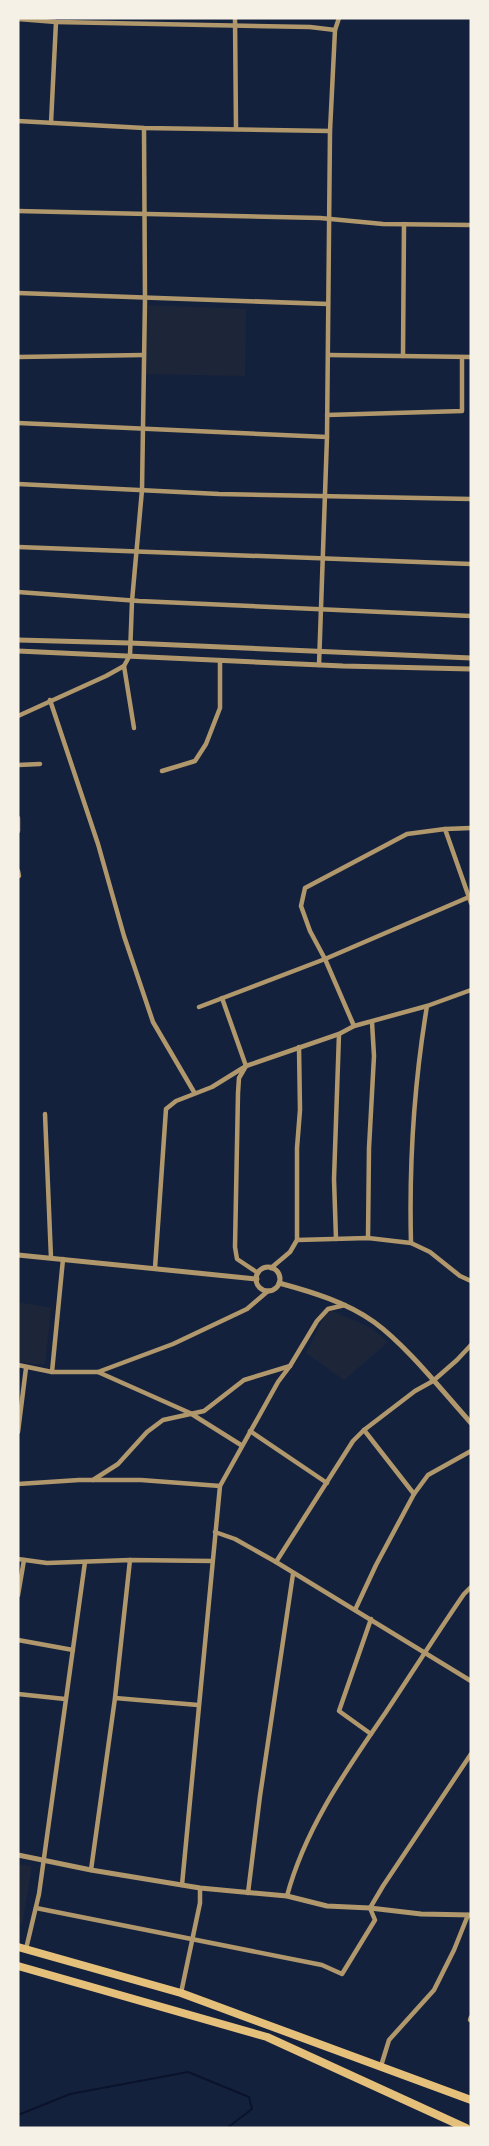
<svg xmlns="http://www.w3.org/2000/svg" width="489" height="2146" font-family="'IBM Plex Sans',sans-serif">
<rect width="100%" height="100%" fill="#14213d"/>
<g fill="#1d2539">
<polygon points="145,305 246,309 245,376 144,374"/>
<polygon points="18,1302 51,1308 45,1364 33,1364 18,1361"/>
<polygon points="328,1309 371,1328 388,1342 344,1380 306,1353"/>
<polygon points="18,1864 32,1866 22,1925 18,1923"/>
</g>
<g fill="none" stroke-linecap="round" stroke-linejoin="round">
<polyline stroke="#0b132b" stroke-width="2" points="18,2115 70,2094 188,2072 249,2097 252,2109 227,2128"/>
<g stroke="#b1986c" stroke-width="4.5">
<polyline points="235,18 236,129"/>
<polyline points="18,19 56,22 310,27 335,30"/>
<polyline points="18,121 144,128 330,131"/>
<polyline points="51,123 56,22"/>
<polyline points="18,211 320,218 383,224 471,225"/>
<polyline points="18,293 328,304"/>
<polyline points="329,355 471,357"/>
<polyline points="403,356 404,224"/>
<polyline points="18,357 144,355"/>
<polyline points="327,415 462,411 462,357"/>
<polyline points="18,423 327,437"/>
<polyline points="18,484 219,494 471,499"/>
<polyline points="18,547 471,564"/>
<polyline points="18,592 139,601 471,616"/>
<polyline points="319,665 327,437 330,131 335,30 339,18"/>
<polyline points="124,666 134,728"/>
<polyline points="50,700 98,844 124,936 153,1022 194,1092"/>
<polyline points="18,716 106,676 124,666 130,655 132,601 142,490 145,299 144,128"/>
<polyline points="18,765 40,764"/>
<polyline points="162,771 195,761 206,744 220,708 220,660"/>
<polyline points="18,818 18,831"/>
<polyline points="471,828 445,829 471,903"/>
<polyline points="18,871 19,876"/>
<polyline points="222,998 246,1066 239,1078 238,1093 235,1247 237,1259 258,1273"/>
<polyline points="199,1007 325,959 469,897"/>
<polyline points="354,1026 325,959 310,931 301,906 305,888 407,834 445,829"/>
<polyline points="45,1114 51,1258"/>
<polyline points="368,1238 369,1148 374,1056 372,1022"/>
<polyline points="336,1239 334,1179 339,1034"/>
<polyline points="297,1240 368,1238 411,1243 430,1252 460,1276 471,1281"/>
<path d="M411,1243C409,1164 414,1084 427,1006"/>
<polyline points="155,1268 166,1109 176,1101 212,1087 246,1066 339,1034 354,1026 427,1006 471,990"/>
<polyline points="271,1268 290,1252 297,1240 297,1148 300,1110 299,1047"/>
<polyline points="18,1365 52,1372 98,1372 173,1344 247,1309 268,1291"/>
<polyline points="52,1372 63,1259"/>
<polyline points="98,1372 190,1413 241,1445"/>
<polyline points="364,1430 414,1494"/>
<polyline points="250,1431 327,1483"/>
<polyline points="18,1432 26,1368"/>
<polyline points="93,1480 118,1464 147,1432 163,1420 204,1411 244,1380 290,1366"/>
<polyline points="18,1484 79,1480 141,1480 220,1486"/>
<polyline points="215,1532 235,1539 276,1562 471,1681"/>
<polyline points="18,1559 47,1563 130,1560 212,1561"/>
<polyline points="276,1562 353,1441 364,1430 415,1391 433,1381 457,1360 471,1345"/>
<polyline points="18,1595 24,1560"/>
<polyline points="355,1610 376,1565 414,1494 428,1475 471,1451"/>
<polyline points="18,1640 73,1650"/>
<polyline points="18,1694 65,1699"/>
<polyline points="115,1698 198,1705"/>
<polyline points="371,1734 339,1711 371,1619"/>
<polyline points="91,1870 115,1698 130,1560"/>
<polyline points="182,1885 220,1486 278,1382 290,1366 317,1321 328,1309 345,1305"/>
<polyline points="248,1893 260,1796 293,1574"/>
<path d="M287,1896C305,1828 347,1769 386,1712C412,1673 437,1633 464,1594L471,1587"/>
<polyline points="36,1908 322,1965 342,1974 375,1920 370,1908 383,1886 471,1754"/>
<polyline points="26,1949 39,1894 85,1562"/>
<polyline points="181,1993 200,1903 200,1888"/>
<polyline points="470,2020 471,2017"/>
<polyline points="381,2066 389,2040 434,1990 454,1950 468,1915"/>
</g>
<g stroke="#b1986c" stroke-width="5">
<polyline points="18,640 130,643 471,658"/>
<polyline points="18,651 343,666 471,669"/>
<polyline points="18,1255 257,1279"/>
<circle cx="268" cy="1279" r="12"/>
<path d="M279,1283C312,1292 346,1302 374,1322C407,1346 443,1392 471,1423"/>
<polyline points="18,1855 91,1870 200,1888 287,1896 327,1906 370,1908 421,1914 471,1915"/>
</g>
<g stroke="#e5c07b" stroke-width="8">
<polyline points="18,1947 181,1993 471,2100"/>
<polyline points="18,1966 267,2037 466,2128"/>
</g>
</g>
<rect width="489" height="2146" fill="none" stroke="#f6f1e7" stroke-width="39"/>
</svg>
